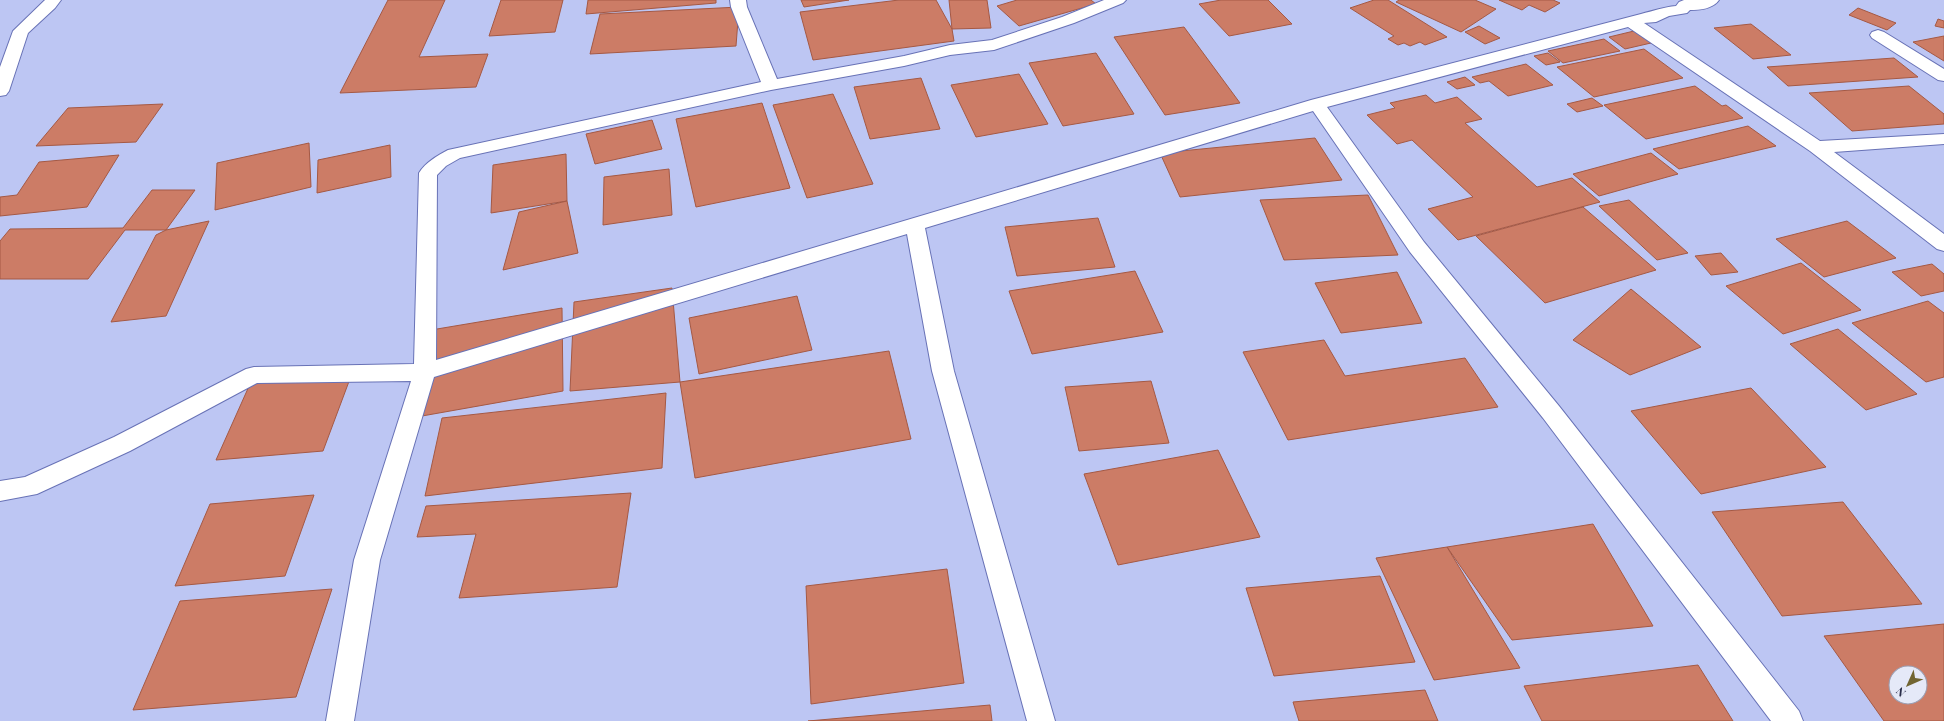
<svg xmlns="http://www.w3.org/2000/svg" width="1944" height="721" font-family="'Playfair Display',serif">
<rect width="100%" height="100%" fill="#bdc6f3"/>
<g fill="#cc7c66" stroke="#a55944" fill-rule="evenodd">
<polygon points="388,0 445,0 419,57 488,54 476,87 340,93"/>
<polygon points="501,0 563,0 555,32 489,36"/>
<polygon points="588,0 716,0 716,3 586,14"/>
<polygon points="801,0 849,0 804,7"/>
<polygon points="899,0 936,0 952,29 954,41 813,60 800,12"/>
<polygon points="949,0 987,0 991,28 952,29"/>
<polygon points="1017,0 1091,0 1096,4 1019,26 997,6"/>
<polygon points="1221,0 1268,0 1292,24 1229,36 1199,4"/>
<polygon points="1374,0 1388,0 1447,37 1425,45 1420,42 1410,46 1404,43 1398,45 1388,39 1394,36 1350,8"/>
<polygon points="1399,0 1475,0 1496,9 1461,32 1396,2"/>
<polygon points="1499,0 1553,0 1560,3 1545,12 1529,5 1522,10"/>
<polygon points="739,7 736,46 590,54 600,14"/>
<polygon points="1858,8 1896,23 1887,30 1849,15"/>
<polygon points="1938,19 1944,21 1944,28 1935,26"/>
<polygon points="1751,24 1791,55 1753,59 1714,28"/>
<polygon points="1479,26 1500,38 1485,44 1465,32"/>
<polygon points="1184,27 1240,103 1165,115 1114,37"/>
<polygon points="1634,31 1651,43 1625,49 1609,37"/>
<polygon points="1944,36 1944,61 1913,42"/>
<polygon points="1604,39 1620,51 1563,63 1548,51"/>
<polygon points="1644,49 1683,78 1594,97 1557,67"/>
<polygon points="1096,53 1134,114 1063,126 1029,63"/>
<polygon points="1548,53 1560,62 1546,65 1534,56"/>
<polygon points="1894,58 1918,77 1788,86 1767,67"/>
<polygon points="1526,64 1553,85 1508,96 1489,81 1480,83 1472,77"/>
<polygon points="1019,74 1048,124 976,137 951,85"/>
<polygon points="1465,77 1475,85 1457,89 1447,82"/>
<polygon points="921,78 940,129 870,139 854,87"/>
<polygon points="1695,86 1722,106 1726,105 1743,118 1646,139 1604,105"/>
<polygon points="1909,86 1944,114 1944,124 1852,131 1809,93"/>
<polygon points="833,94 873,184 807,198 773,105"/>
<polygon points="1426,95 1435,103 1457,97 1482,119 1465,123 1537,187 1572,178 1600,202 1458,240 1428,209 1473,197 1412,140 1397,144 1367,115 1395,108 1390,103"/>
<polygon points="1592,98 1603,106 1577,112 1567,104"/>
<polygon points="762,103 790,188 696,207 676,119"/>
<polygon points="163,104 136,142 36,146 68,108"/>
<polygon points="652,120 662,149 595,164 586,134"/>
<polygon points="1748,126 1776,146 1679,169 1653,149"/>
<polygon points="1315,138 1342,180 1180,197 1160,153"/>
<polygon points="309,143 311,187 215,210 217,163"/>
<polygon points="390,145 391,177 317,193 318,160"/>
<polygon points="1651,153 1678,174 1599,196 1573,174"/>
<polygon points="566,154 567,201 491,213 493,165"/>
<polygon points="119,155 87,207 0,216 0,197 17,195 39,162"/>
<polygon points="669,169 672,215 603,225 604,177"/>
<polygon points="152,190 195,190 166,230 125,230 88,279 0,279 0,241 10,229 123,228"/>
<polygon points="1368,195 1398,255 1284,260 1260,200"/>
<polygon points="1629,200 1688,253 1657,260 1599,206"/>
<polygon points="567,201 578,253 503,270 519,212"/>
<polygon points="1583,207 1656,270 1545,303 1476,236"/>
<polygon points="1098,218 1115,267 1017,276 1005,227"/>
<polygon points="209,221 166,316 111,322 156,235 166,230"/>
<polygon points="1847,221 1896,258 1824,277 1776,239"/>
<polygon points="1721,253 1738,272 1711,275 1695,256"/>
<polygon points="1801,263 1861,310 1783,334 1726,286"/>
<polygon points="1932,264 1944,274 1944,291 1921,296 1892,272"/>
<polygon points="1135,271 1163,332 1032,354 1009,291"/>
<polygon points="1397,272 1422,323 1341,333 1315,283"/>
<polygon points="672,288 680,382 570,391 574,302"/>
<polygon points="1631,289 1701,347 1630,375 1573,340"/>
<polygon points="797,296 812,350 699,374 689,318"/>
<polygon points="1928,301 1944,313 1944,377 1926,382 1852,323"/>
<polygon points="562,308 563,391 422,416 431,330"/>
<polygon points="1838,329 1917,394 1866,410 1790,344"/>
<polygon points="1324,340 1345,376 1465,358 1498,407 1288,440 1243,352"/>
<polygon points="889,351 911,439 695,478 680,382"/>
<polygon points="354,368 323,451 216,460 254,375"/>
<polygon points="1151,381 1169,443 1079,451 1065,387"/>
<polygon points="1751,388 1826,467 1701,494 1631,411"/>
<polygon points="666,393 662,468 425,496 442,418"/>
<polygon points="1218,450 1260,537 1118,565 1084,474"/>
<polygon points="631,493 617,587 459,598 476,534 417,537 426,506"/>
<polygon points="314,495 285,576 175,586 210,504"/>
<polygon points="1843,502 1922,604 1782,616 1712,512"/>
<polygon points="1593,524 1653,626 1512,640 1447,547"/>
<polygon points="1447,547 1520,668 1434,680 1376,558"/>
<polygon points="947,569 964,683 811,704 806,586"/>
<polygon points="1380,576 1415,662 1274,676 1246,588"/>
<polygon points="332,589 296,697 133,710 180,601"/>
<path d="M1944,624V721H1884L1824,636ZM1896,673H1920V697H1896Z"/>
<polygon points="1698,665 1733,721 1542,721 1524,686"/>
<polygon points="1425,690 1438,721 1299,721 1293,702"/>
<polygon points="990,705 992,721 808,721"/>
</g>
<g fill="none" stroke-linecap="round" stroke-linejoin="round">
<defs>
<g id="minor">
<polygon points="45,0 61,0 55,8 28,33 9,91 6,95 0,96 0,67 13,31"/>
<path d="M730,0H746L747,7L777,79L904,56L950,45L992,40L1062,17L1104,0H1126L1123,3L1074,23L994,50L950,55L904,66L771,90L460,158L446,166L437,175L436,360L1311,100L1641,14C1653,11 1664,7 1676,6L1679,2L1684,0H1719C1713,9 1700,10 1690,10L1687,13L1669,16L1656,22L1644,23L1820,141L1944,134V144L1834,152L1944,234V251L1937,249L1810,151L1628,27L1327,107L1424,242L1559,406L1799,711L1803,721H1771L1543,418L1410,252L1313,111L925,228L954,371L1055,721H1027L932,371L907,234L434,377L380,560L354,721H326L354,560L411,381L257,383L130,451L37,494L0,501V481L25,477L114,437L246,369L254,367L414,364L419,173C426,162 437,156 448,150L761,82L731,7Z"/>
<polygon points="1878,30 1884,32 1944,69 1944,81 1938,80 1872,38 1870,35 1872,32"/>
</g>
</defs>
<use href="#minor" stroke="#6872b6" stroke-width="2"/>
<use href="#minor" fill="#fff" fill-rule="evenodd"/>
</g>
<g transform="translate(1908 685) rotate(225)"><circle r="19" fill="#e5e9f8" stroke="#9a9eb2"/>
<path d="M0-3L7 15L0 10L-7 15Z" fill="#716532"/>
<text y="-6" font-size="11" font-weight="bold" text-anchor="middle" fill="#292d4a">N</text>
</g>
</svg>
